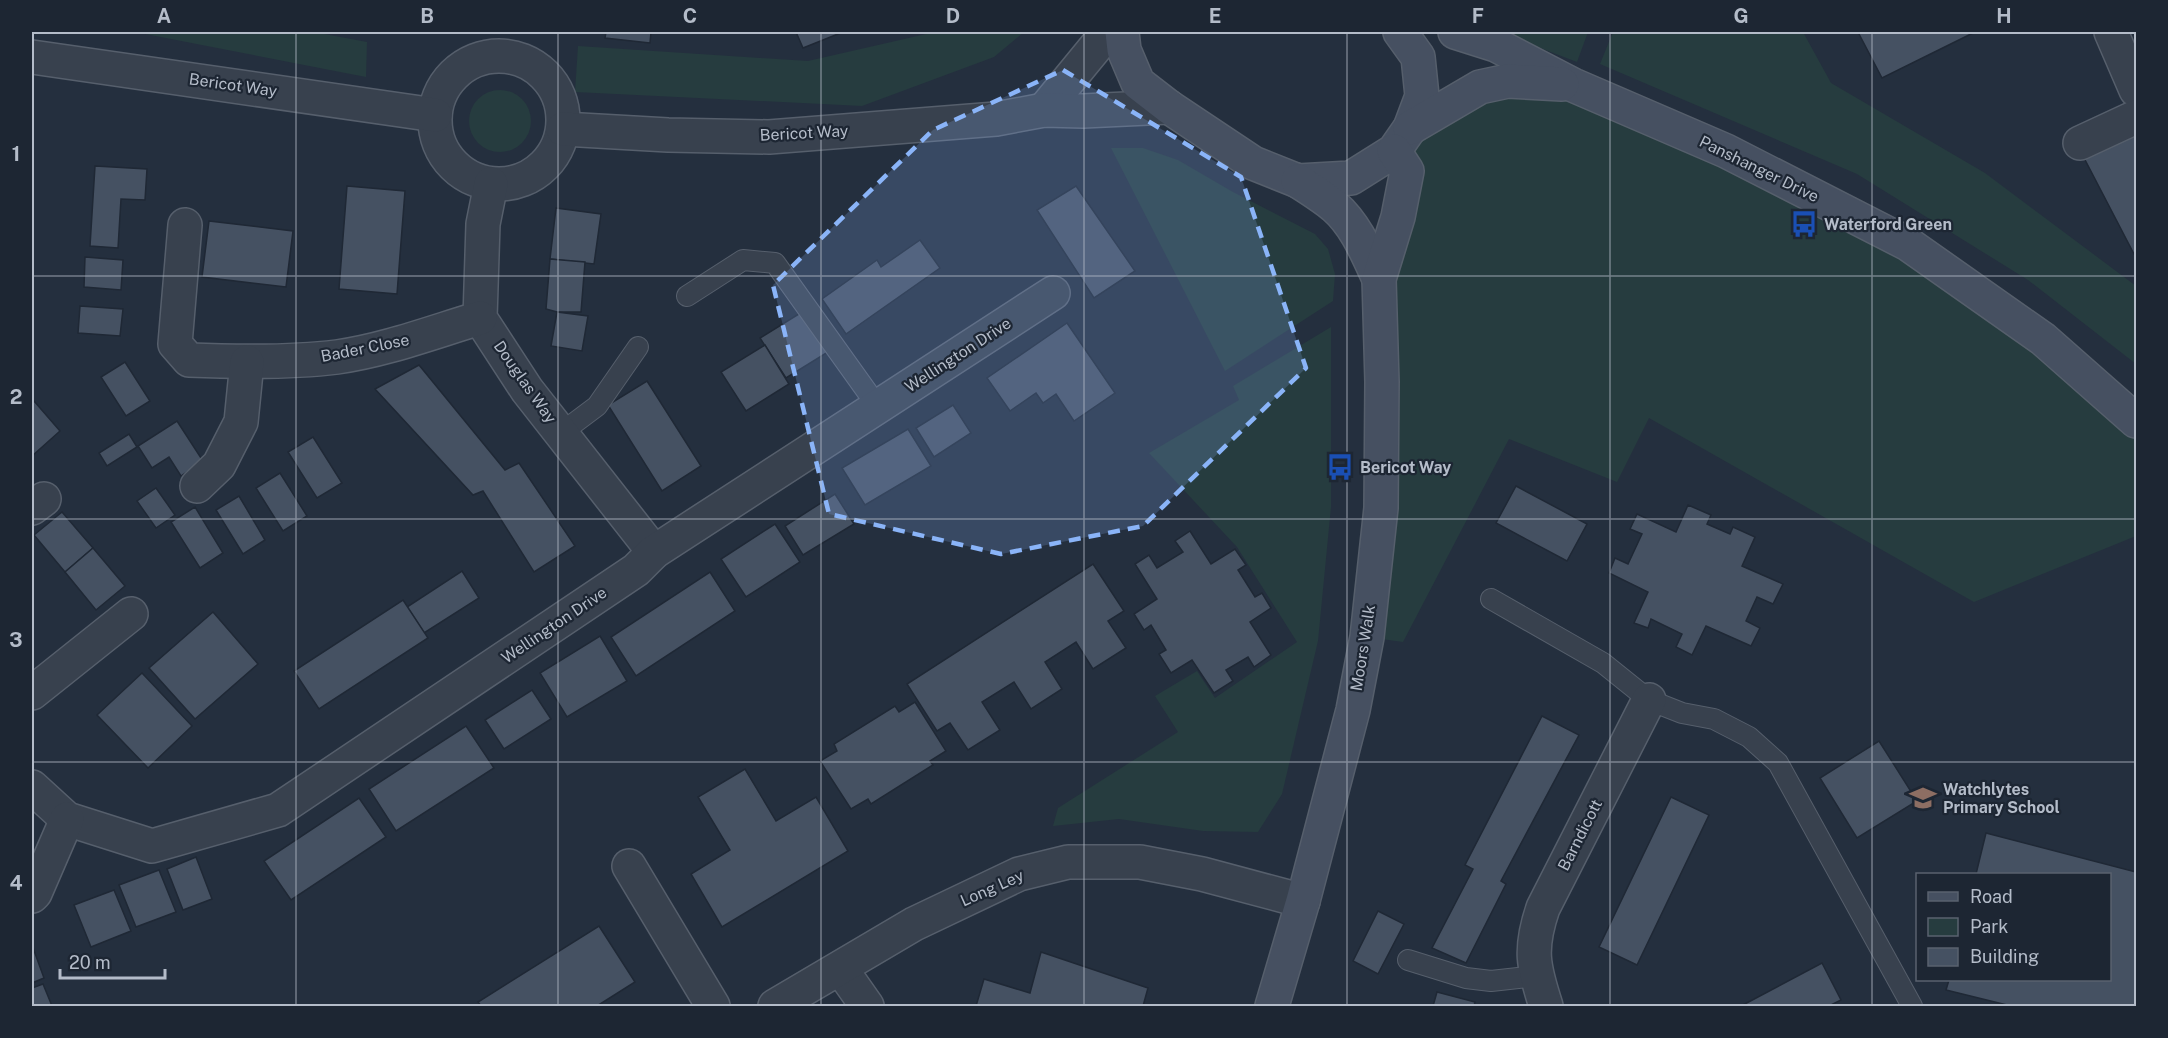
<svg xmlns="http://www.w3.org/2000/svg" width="2168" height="1038" font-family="'Public Sans',sans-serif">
<rect width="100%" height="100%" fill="#242f3e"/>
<g fill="#263c3f">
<polygon points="135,32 314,32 367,42 366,77"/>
<polygon points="935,32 1024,32 994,57 862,106 575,92 578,46 808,61"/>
<polygon points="1498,32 1588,32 1577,62"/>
<polygon points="1613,32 1803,32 1831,83 1985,173 2136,286 2136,364 2028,280 1857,174 1600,64"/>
<polygon points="1573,85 1908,244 2136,421 2136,536 1974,602 1649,418 1617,482 1509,439 1403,642 1367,637 1394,151 1456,100"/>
<circle cx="500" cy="121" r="31"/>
<polygon points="1111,148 1143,148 1178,160 1233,192 1315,234 1328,249 1335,274 1333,301 1225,371"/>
<polygon points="1331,327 1331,507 1318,641 1282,794 1258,832 1203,831 1119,819 1053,826 1058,808 1178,732 1155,696 1197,671 1215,698 1297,642 1237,547 1149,453 1239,400 1233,386"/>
</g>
<g fill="#455162" stroke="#1f2835" stroke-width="1.5">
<polygon points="606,32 651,32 650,43 605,38"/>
<polygon points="796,32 843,32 803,48"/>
<polygon points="1858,32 1975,32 1882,78"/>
<polygon points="2136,125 2136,253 2134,254 2082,154"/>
<polygon points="95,166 147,169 145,200 121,199 118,248 90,246"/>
<polygon points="347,186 405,191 397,294 339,289"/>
<polygon points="1076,186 1135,271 1094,298 1037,210"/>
<polygon points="556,208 601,214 594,264 550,259"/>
<polygon points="209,221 293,231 286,287 202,277"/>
<polygon points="920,240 940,268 846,334 822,299 877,260 881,267"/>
<polygon points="85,257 123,260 121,290 84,287"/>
<polygon points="550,259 585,262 581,312 557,312 546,309"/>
<polygon points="80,306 123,309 120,336 78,333"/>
<polygon points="557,312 588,316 582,351 551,346"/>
<polygon points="802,312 828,352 786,378 760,338"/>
<polygon points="1067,323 1115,393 1074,421 1056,394 1043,403 1036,393 1010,411 987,378"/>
<polygon points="765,345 789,384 746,411 721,372"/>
<polygon points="125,362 150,401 126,416 101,377"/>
<polygon points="419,365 505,470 519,463 575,546 534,572 483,491 473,495 375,389"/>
<polygon points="647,381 701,466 662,491 608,405"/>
<polygon points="34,401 60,431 32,456 32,404"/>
<polygon points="953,405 971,433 934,457 916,428"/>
<polygon points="177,421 203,461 181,476 169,457 152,468 138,446"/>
<polygon points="908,429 931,466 865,505 842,468"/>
<polygon points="129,434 137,447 107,466 99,453"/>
<polygon points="313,437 342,483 317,498 288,452"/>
<polygon points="280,473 307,516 283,531 256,488"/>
<polygon points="1516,486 1587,524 1567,561 1496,523"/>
<polygon points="156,488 175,515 156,528 137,501"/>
<polygon points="835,494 854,524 803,555 785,526"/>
<polygon points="239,496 265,540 243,554 216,510"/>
<polygon points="1688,505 1711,515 1707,524 1730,534 1733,527 1755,537 1742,566 1783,584 1773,604 1757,597 1746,621 1760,628 1751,646 1706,626 1692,655 1676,647 1682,634 1651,619 1648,628 1634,623 1648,592 1609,573 1615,558 1628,564 1642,534 1630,529 1637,514 1676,532"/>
<polygon points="195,507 223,553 200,568 171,522"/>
<polygon points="62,512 93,548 65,572 34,535"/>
<polygon points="775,524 800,562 746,597 721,559"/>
<polygon points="1190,531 1211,564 1235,549 1246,565 1238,570 1255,597 1262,593 1271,608 1250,622 1271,655 1254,667 1248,657 1226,670 1233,681 1214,693 1192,660 1171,673 1159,654 1166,650 1151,625 1144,630 1134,614 1157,599 1135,564 1149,555 1157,568 1183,552 1175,541"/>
<polygon points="93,548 125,586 96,610 65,572"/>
<polygon points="1093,564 1124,611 1108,621 1126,648 1093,669 1076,642 1045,662 1062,689 1031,709 1014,682 982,702 1000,730 968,750 950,723 937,731 907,684"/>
<polygon points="462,571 479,598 424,633 407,607"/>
<polygon points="710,572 735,611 636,676 611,637"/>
<polygon points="403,600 428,638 319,709 294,671"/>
<polygon points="213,612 258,664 195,719 149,668"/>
<polygon points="600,636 627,681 567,717 540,673"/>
<polygon points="142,673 192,726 148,768 97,715"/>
<polygon points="532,690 551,719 504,749 485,720"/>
<polygon points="915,702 946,751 930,761 933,765 871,804 868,799 851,809 820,761 837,751 834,744 895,706 899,712"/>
<polygon points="1542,716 1579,735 1501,881 1506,884 1466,963 1432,948 1473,869 1465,865"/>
<polygon points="466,726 494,768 396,831 369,789"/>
<polygon points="1879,741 1917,801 1857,838 1820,778"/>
<polygon points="745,769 776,821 816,797 848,851 722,927 691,874 730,850 698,797"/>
<polygon points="1671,797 1709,815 1637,965 1599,947"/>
<polygon points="359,798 386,837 291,900 264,861"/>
<polygon points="1986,833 2136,872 2136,1006 2011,1006 1946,990 1949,980 2110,980 2110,874 1976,874"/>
<polygon points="196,857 212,899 183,910 167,869"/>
<polygon points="159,870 176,912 136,927 119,885"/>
<polygon points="114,890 131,931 91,947 74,905"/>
<polygon points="1378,911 1404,924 1378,974 1353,961"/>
<polygon points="599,926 635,982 597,1006 481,1006 478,1002"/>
<polygon points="32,945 44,978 32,983"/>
<polygon points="1041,952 1148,988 1143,1006 976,1006 984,979 1030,993"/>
<polygon points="1822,963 1841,1000 1829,1006 1741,1006"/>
<polygon points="43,984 52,1006 32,1006 32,988"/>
<polygon points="1437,992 1475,1002 1474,1006 1433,1006"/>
</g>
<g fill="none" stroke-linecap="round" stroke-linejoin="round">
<defs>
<g id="lane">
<polyline points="687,296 743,260 775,263 878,407"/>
<polyline points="561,433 597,406 638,347"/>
<polyline points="1491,599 1603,663 1649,700 1682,713 1714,719 1749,737 1778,763 1912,1006"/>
<polyline points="1408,960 1466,978 1491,981 1536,976"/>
</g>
<g id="street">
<polyline points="2111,32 2136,90"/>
<circle cx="499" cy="120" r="64"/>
<polyline points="32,57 435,115"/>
<polyline points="1044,110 1108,32"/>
<polyline points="563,129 668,135 769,137 996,119 1044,110 1083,111 1169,107"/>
<polyline points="2080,143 2136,117"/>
<polyline points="491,184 483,224 480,318 527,390 654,552"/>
<path d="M185,225L175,344L189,360C238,362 288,363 337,357C386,350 433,332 480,318"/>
<polyline points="197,486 219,465 241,422 247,362"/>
<polyline points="32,508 44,499"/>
<polyline points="32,693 131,614"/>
<polyline points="32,787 67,819 152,846 278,810 636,570 654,552 1053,293"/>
<polyline points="629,866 713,1006"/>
<polyline points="32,896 35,893 67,819"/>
<polyline points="841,969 867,1006"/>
<polyline points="775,1006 914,924 1019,874 1068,862 1140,862 1202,874 1303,901"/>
<path d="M1546,1006C1533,966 1529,949 1543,908L1649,700"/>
</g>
<g id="secondary">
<polyline points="1122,32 1124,50 1138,83 1169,107 1253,163 1298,181 1351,178 1394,151 1410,128 1422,96 1418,57 1400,32"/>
<polyline points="1455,32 1496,45 1573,85 1726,151 1908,244 2043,339 2136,421"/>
<polyline points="1410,128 1480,87 1508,81 1562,84"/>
<path d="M1298,181C1310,189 1323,197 1334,206C1356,225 1367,253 1379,279"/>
<polyline points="1272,1006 1303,901 1353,710 1367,637 1381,508 1382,382 1379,279 1398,217 1407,171 1394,151"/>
</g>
</defs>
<use href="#lane" stroke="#565f6c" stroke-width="22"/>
<use href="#street" stroke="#565f6c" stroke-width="36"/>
<use href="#secondary" stroke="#565f6c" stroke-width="36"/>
<use href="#lane" stroke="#38414e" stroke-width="20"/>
<use href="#street" stroke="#38414e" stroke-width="33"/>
<use href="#secondary" stroke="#465061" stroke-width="33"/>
</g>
<path fill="#8ab4f8" fill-opacity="0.2" stroke="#8ab4f8" stroke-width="4.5" stroke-dasharray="12 8" stroke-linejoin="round" d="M1063,70L1241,177L1306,368L1143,526L1001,554L829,514L773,285L933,130Z"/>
<path fill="none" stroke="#b4bcc9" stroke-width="1.5" stroke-opacity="0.55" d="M296,32V1006M558,32V1006M821,32V1006M1084,32V1006M1347,32V1006M1610,32V1006M1872,32V1006M32,276H2136M32,519H2136M32,762H2136"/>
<defs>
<symbol id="bus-bare" viewBox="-9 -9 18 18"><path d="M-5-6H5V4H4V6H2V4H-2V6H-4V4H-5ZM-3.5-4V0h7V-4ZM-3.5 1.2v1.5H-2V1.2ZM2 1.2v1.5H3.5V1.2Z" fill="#1a4fb4" stroke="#1d2633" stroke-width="2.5" paint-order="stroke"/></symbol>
<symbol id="school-bare" viewBox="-9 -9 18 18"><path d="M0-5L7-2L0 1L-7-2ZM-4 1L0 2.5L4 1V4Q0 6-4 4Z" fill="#8d6e63" stroke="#1d2633" stroke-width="2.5" paint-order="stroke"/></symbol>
</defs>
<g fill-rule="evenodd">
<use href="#bus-bare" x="1785" y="205" width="38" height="38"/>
<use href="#bus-bare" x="1321" y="448" width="38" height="38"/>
<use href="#school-bare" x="1904" y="779" width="38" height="38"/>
</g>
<g text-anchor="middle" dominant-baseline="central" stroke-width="4.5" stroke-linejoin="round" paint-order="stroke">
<g font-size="16" fill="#b4bcc9" stroke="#1d2633">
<text transform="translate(233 85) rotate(8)">Bericot Way</text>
<text transform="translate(804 133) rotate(-3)">Bericot Way</text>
<text transform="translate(1759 169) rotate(26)">Panshanger Drive</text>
<text transform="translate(365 348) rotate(-11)">Bader Close</text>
<text transform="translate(958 355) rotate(-33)">Wellington Drive</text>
<text transform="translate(525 382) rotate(55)">Douglas Way</text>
<text transform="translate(554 625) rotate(-34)">Wellington Drive</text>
<text transform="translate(1363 648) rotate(-81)">Moors Walk</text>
<text transform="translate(1580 835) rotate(-63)">Barndicott</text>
<text transform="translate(992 888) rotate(-24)">Long Ley</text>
</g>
<g font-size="16" font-weight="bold" fill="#b4bcc9" stroke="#1d2633" text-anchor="start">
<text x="1824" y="224">Waterford Green</text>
<text x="1360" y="467">Bericot Way</text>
<text x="1943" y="789">Watchlytes<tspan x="1943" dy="18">Primary School</tspan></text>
</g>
</g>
<rect width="2168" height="1038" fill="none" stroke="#1d2633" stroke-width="66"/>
<rect x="1916" y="873" width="195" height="108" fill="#1d2633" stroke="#59626f" stroke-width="1.5"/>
<rect x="1928" y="892" width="30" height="9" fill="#465061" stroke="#59626f" stroke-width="1.5"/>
<text x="1970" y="903" font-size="18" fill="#b4bcc9">Road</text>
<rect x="1928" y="918" width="30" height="18" fill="#263c3f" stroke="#59626f" stroke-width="1.5"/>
<text x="1970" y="933" font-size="18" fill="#b4bcc9">Park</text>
<rect x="1928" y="948" width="30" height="18" fill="#455162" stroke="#59626f" stroke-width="1.5"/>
<text x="1970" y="963" font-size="18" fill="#b4bcc9">Building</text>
<path d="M60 969v9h105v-9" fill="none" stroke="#b4bcc9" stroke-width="3"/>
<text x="69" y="969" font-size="18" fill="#b4bcc9" stroke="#1d2633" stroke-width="4.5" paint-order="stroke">20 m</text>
<rect x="33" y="33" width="2102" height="972" fill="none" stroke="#b4bcc9" stroke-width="2"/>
<g font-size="20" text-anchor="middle" font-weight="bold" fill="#b4bcc9">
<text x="164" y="23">A</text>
<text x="427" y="23">B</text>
<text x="690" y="23">C</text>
<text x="953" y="23">D</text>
<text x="1215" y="23">E</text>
<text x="1478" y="23">F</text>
<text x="1741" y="23">G</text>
<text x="2004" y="23">H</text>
<text x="16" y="161">1</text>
<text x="16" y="404">2</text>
<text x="16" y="647">3</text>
<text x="16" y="890">4</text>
</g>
</svg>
